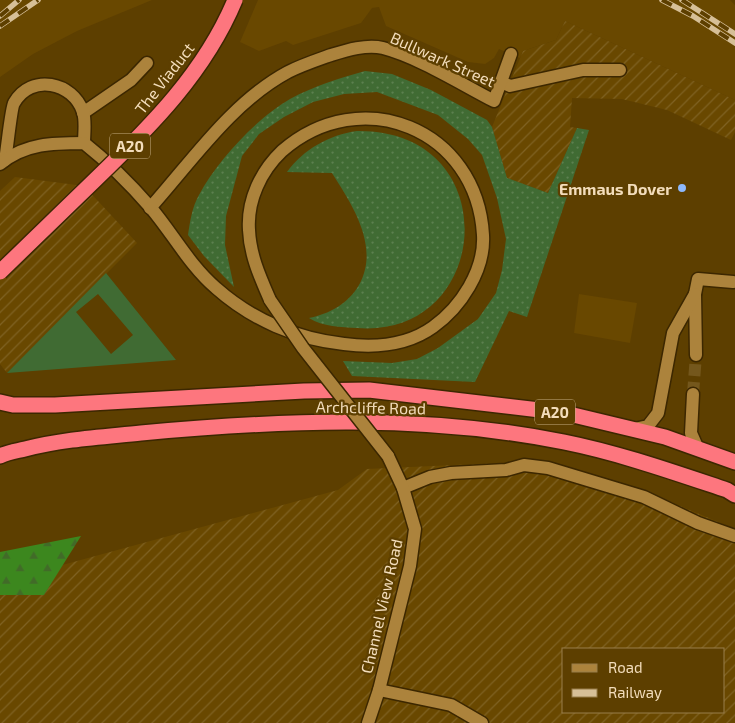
<svg xmlns="http://www.w3.org/2000/svg" width="735" height="723" font-family="'Exo 2',sans-serif">
<defs>
<pattern id="industrial-furrows" width="10" height="10" patternUnits="userSpaceOnUse" patternTransform="scale(1.25)"><rect width="10" height="10" fill="#694800"/><path d="M-1 1l2-2M0 10L10 0M9 11l2-2" fill="none" stroke="#7f6223"/></pattern>
<pattern id="grass-dots" width="8" height="8" patternUnits="userSpaceOnUse" patternTransform="scale(1.25)"><rect width="8" height="8" fill="#406b33"/><path d="M2 2h.1M6 6h.1" fill="none" stroke="#5c804f" stroke-width="1.8" stroke-linecap="round"/></pattern>
<pattern id="forest-firs" width="22" height="20" patternUnits="userSpaceOnUse" patternTransform="scale(1.25)"><rect width="22" height="20" fill="#3c871e"/><path d="M5 1l3.5 6h-7zM16 11l3.5 6h-7z" fill="#416b28"/></pattern>
</defs>
<rect width="100%" height="100%" fill="#5d3f00"/>
<g fill="#694800">
<polygon points="0,0 152,0 77,31 33,54 0,77"/>
<polygon points="258,0 730,0 735,5 735,100 565,21 556,40 523,51 520,58 499,49 494,58 485,64 468,62 386,26 379,7 372,8 361,23 293,45 286,41 259,51 240,42"/>
<polygon points="579,294 637,303 630,343 574,333"/>
</g>
<g fill="url(#industrial-furrows)" fill-rule="evenodd">
<polygon points="565,21 735,100 735,132 731,140 667,110 622,99 572,98 570,127 577,128 548,193 507,178 492,127 523,51 556,40"/>
<polygon points="15,177 84,186 137,243 7,373 0,364 0,191"/>
<path d="M541,461L666,500L735,529V723H0V582L338,490L367,469ZM564,649H724V712H564Z"/>
</g>
<g fill="url(#grass-dots)">
<path d="M365,71L392,74L431,90L487,120L492,127L507,178L548,193L577,128L589,130L527,317L509,311L475,382L352,376L343,361L392,363L417,359L438,348L478,319L496,293L502,270L506,239L497,198L482,155L468,139L438,115L377,92L344,94L313,102L284,117L259,134L242,156L226,216L225,245L234,287L204,256L188,235C190,222 192,207 199,195C217,161 257,118 290,99C314,86 340,78 365,71Z"/>
<path d="M357,131C508,129 493,339 357,328C341,327 323,327 309,318C329,314 348,304 359,285C380,247 353,206 332,173L287,172C304,149 329,135 357,131Z"/>
</g>
<polygon fill="url(#forest-firs)" points="81,536 44,595 0,595 0,552"/>
<path fill="#406b33" fill-rule="evenodd" d="M106,273L176,360L7,373ZM98,294L133,335L111,354L76,312Z"/>
<g fill="none" stroke-linecap="round" stroke-linejoin="round">
<polyline stroke="#74571c" stroke-width="12" stroke-dasharray="12 6" stroke-linecap="butt" points="693,394 696,355"/>
<defs>
<g id="minor">
<polyline points="501,82 510,86 583,70 620,70"/>
<polyline points="83,113 131,80 147,63"/>
<path d="M5,160C7,150 11,108 14,103C31,73 73,82 83,112C86,121 84,134 84,143"/>
<path d="M0,164C25,143 54,143 84,143C108,162 131,185 151,208C173,234 190,266 216,288C252,320 297,339 344,344C375,348 408,345 433,327C461,307 485,270 483,235C477,129 361,82 282,151C261,171 247,200 249,230C250,255 260,277 270,300"/>
<path d="M150,208C192,161 232,102 288,72C302,65 317,60 331,55C347,50 367,44 383,48C418,57 461,84 494,101L511,54"/>
<polyline points="696,355 695,294 698,279 733,282"/>
<polyline points="693,394 691,433 698,449"/>
<polyline points="634,429 648,426 658,413 673,333 695,294"/>
<polyline points="403,488 430,477 451,473 506,470 524,465 548,468 644,497 698,523 735,536"/>
<polyline points="379,690 451,705 482,723"/>
<polyline points="368,723 379,690 410,566 415,529 403,488 388,456"/>
</g>
<g id="highway">
<polyline points="0,402 13,405 55,405 304,391 369,390 565,413 665,437 735,462"/>
<path d="M0,456C8,452 17,451 25,449C64,439 102,437 141,433C281,420 425,414 564,442C619,453 673,472 727,490L735,495"/>
</g>
</defs>
<use href="#minor" stroke="#3c2700" stroke-width="15"/>
<use href="#highway" stroke="#3c2700" stroke-width="18"/>
<use href="#minor" stroke="#ac833c" stroke-width="12"/>
<use href="#highway" stroke="#fd767e" stroke-width="15"/>
<defs>
<g id="rail">
<polyline points="662,0 693,16 735,43"/>
<polyline points="682,0 735,34"/>
<polyline points="0,16 19,0"/>
<polyline points="0,26 38,0"/>
</g>
</defs>
<use href="#rail" stroke="#d6bf97" stroke-width="5.5"/>
<use href="#rail" stroke="#5d3f00" stroke-width="4" stroke-dasharray="11" stroke-linecap="butt"/>
<defs>
<polyline id="minor-bridge" points="270,300 303,348 388,456"/>
<path id="highway-bridge" d="M0,272C32,241 64,210 96,179C151,126 205,72 235,0"/>
</defs>
<use href="#minor-bridge" stroke="#3c2700" stroke-width="15" stroke-linecap="butt"/>
<use href="#highway-bridge" stroke="#3c2700" stroke-width="18" stroke-linecap="butt"/>
<use href="#minor-bridge" stroke="#ac833c" stroke-width="12"/>
<use href="#highway-bridge" stroke="#fd767e" stroke-width="15"/>
</g>
<circle fill="#8db9fc" stroke="#5d3f00" stroke-width="2" cx="682" cy="188" r="5"/>
<g text-anchor="middle" dominant-baseline="central" stroke-width="4.5" stroke-linejoin="round" paint-order="stroke">
<g fill="#5d3f00" stroke="#c6ae83" stroke-width="1">
<rect x="110" y="133.5" width="40" height="25" rx="4"/>
<rect x="535" y="399.5" width="40" height="25" rx="4"/>
</g>
<g font-size="15" font-weight="bold" fill="#f3ddbb">
<text x="130" y="146">A20</text>
<text x="555" y="412">A20</text>
</g>
<g font-size="16" fill="#f3ddbb" stroke="#5d3f00">
<text transform="translate(443 59) rotate(24)">Bullwark Street</text>
<text transform="translate(164 78) rotate(-52)">The Viaduct</text>
<text transform="translate(371 407) rotate(1)">Archcliffe Road</text>
<text transform="translate(381 606) rotate(-77)">Channel View Road</text>
</g>
<g font-size="16" font-weight="bold" fill="#f3ddbb" stroke="#5d3f00" text-anchor="end">
<text x="672" y="188">Emmaus Dover</text>
</g>
</g>
<rect x="562" y="648" width="162" height="65" fill="#5d3f00" stroke="#997e4b"/>
<rect x="572" y="664" width="25" height="8" fill="#ac833c" stroke="#997e4b"/>
<text x="608" y="673" font-size="15" fill="#f3ddbb">Road</text>
<rect x="572" y="689" width="25" height="8" fill="#d6bf97" stroke="#997e4b"/>
<text x="608" y="698" font-size="15" fill="#f3ddbb">Railway</text>
</svg>
